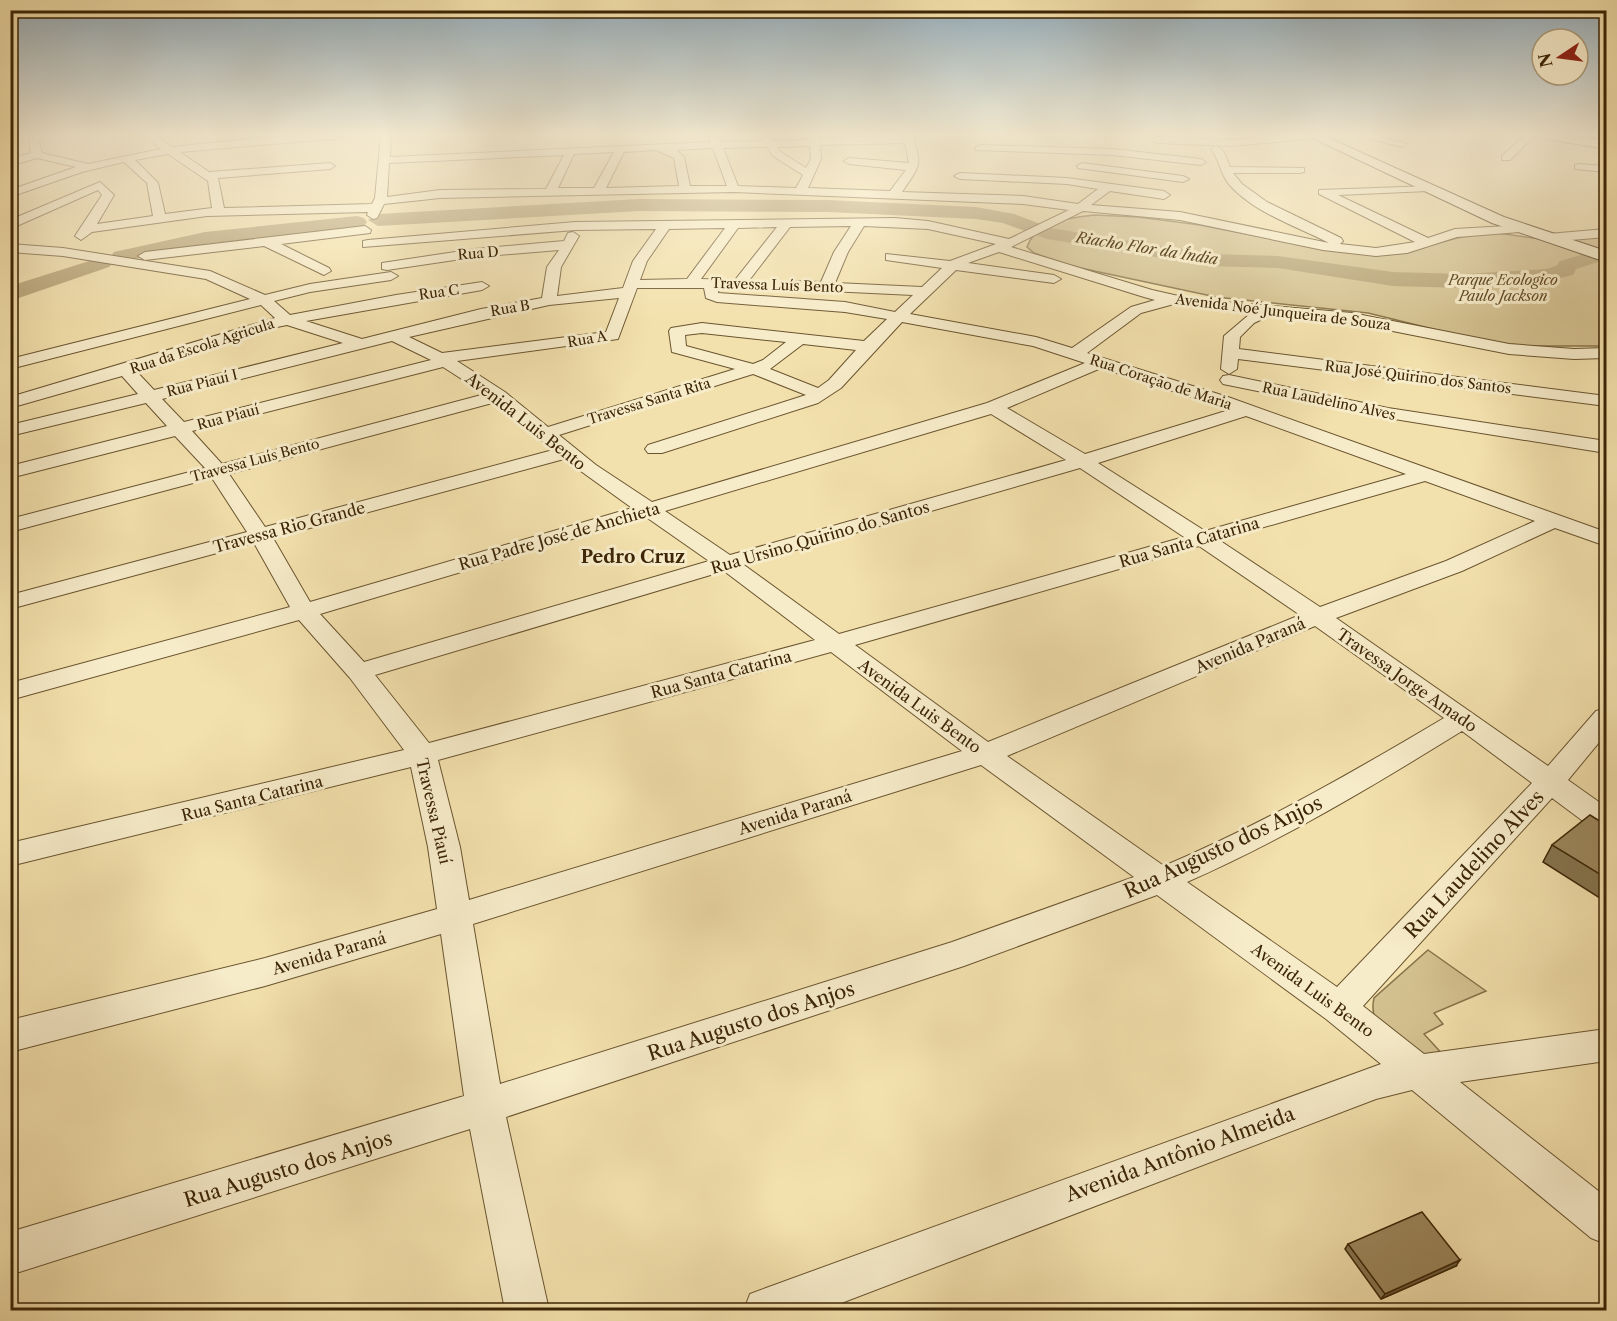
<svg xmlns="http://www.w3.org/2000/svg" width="1617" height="1321" font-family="'Libre Caslon Text',serif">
<rect width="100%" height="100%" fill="#f3e1ad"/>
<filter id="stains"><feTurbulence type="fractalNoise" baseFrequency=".00333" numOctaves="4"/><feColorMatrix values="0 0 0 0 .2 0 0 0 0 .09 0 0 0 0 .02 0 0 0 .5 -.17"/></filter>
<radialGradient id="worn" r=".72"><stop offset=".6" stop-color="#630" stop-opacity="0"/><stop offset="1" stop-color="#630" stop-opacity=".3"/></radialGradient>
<g fill="#d4c190" stroke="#88734a" stroke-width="1.5">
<path d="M1094,215L1138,217L1200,225L1303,245L1404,252L1457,238L1490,232L1540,239L1606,235V346H1529L1486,342L1368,313L1216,297L1071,266L1034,253L1027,247C1034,223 1072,217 1094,215Z"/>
<path d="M1428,950L1486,991L1434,1013L1443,1024L1424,1034L1447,1059C1417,1056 1365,1035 1374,998Z"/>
</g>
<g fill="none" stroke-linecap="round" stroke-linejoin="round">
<g fill="#b5a174" fill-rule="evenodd">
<polygon points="639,199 828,200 976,207 1014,214 1051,228 1210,254 1278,256 1393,272 1464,274 1546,269 1556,266 1560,261 1591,252 1598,254 1601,258 1598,262 1576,269 1573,275 1547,281 1464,288 1393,286 1278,268 1210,266 1047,239 1003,223 976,219 828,212 639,211 378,226 368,220 378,214"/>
<polygon points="357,216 364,218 367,222 364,226 205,244 121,262 114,260 111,256 114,252 205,232"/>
<polygon points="102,257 109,259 113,263 109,267 10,301 10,286"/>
</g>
<defs>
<g id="street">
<path d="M35,135H45L39,142L42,153L88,164L161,149L143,135H154L172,147L278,136L347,135L342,138L180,152L209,172L330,163L335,166L330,169L218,178L224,208L372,204L375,198L381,135H391L390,157L711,142L708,135H718L721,142L763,141L761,135H769L773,141L809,140V135H819V139L912,135C923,166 920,165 902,192L1023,196L1078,204L1098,189L1067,184L960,179L954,176L960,173L1067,178L1164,191L1170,195L1164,199L1110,191L1091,205L1180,212L1329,243C1296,226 1252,212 1228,183C1220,172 1219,159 1211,149L1216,146L1224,152L1230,167L1304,168V172L1300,173H1233L1242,184L1267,202L1341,238L1343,241L1340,244L1376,248L1415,242L1319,194V190L1432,186V190L1428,191L1338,195L1428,238L1455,229L1524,225V231L1520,232L1457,237L1407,253L1376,256L1323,250L1180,220L1083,211L1011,247L1152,290L1192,299L1352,313L1509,344L1574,349L1606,348V358L1574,359L1509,354L1352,323L1271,315L1254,323L1240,337L1239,349L1606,396V406L1238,359L1237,369L1229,374L1221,369L1224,336L1251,313L1174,304L1141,313L1087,353L1228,397L1606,532V546L1555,528L1462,571L1336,618L1548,766L1596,711L1606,708V734L1568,780L1606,807V833L1595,830L1552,798L1363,1006L1424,1054L1606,1029V1061L1460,1082L1606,1197V1244L1591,1238L1412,1090L1376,1099L823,1310H744L750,1294L766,1288L1381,1064L1326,1019L1157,895L964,966L506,1117L549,1310H505L470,1129L10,1275V1232L464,1096L441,934L265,986L10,1052V1020L265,958L437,909L428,847L411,767L10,866V843L404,750L350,678L299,620L10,700V683L290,607L254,543L10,609V595L247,532L212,478L10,532V519L205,468L175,436L10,478V466L167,426L146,403L10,436V425L138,394L122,376L10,408V397L275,318L261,305L10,369V359L250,299L206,279L63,256L10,252V244L63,248L210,271L265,295L310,284L391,272L398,276L391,280L310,292L274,301L290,315L396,295L482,282L489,286L482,290L306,321L362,339L481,309L542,298L547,267L559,250L475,257L387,270L382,269V263L475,249L564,241L568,233L573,232L579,236L561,267L557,296L623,288L633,261L656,229L575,230L363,247V241L368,240L575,222L895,218L928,221L1009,239L1069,210L1023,204L734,192L440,198L384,204L377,218L373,219L367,215L368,212L207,216L92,232L81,240L75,236L102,195L98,190L10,229V220L100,182L114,195L97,224L153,216L147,183L124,162L82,172L10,197V190L76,167L37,158L10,166V159L31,153L29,141ZM905,143L909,163L849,158L844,161L849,164L906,170L890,191L808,188L821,159L820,145ZM810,146L811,159L806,168L781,152L777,147ZM767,147L773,156L803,175L796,188L738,186L723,148ZM713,148L727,186H690L684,157L676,150ZM656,150L674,158L679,186L606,188L624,152ZM614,152L594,188H558L574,154ZM168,154L208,181L212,208L165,214L158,183L135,160ZM564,155L546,189L440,190L387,197L389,163ZM851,226L834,252L821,282L787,281L780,285L787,289L913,295L895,312L845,302L718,293L719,287H744L790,227ZM864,226L928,229L996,244L950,261L886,254V260L942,268L922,287L835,283L848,252ZM777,227L735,280L701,279L738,228ZM725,228L687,279L640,280L647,261L669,229ZM999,252L1144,297L1155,300L1131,307L1072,348L1036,337L910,314L956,270L1054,283L1061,279L1054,275L968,263ZM637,288H704L706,298L717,302L845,312L887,319L864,341L702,323L671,328L669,331L672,352L735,369L548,427L505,392L457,361L618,339ZM619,298L606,332L442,353L409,337L549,305ZM902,322L1033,346L1085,363L987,403L652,502L596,465L559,435L753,374L806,395L648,445L645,449L648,453H662L818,403L841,388ZM287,325L343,343L154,390L137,372L262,330ZM702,333L786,342L763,360L753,364L686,346L685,335ZM392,341L431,360L184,422L162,399ZM803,344L856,350L829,380L818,388L770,369ZM443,367L485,394L222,464L192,431ZM1101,368L1216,405L1229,410L1085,454L1007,408ZM496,402L553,450L265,527L229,474ZM991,414L1066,460L730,555L665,511ZM1246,416L1406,474L1205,531L1098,463ZM564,459L632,508L310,602L273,538ZM1080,468L1184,537L839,634L744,565ZM1425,481L1535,521L1446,561L1320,607L1219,540ZM646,517L709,561L364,662L320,614ZM1199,546L1300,615L988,742L855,645ZM724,571L815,640L429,743L375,675ZM1315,626L1444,718C1353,772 1261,825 1164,866L1007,756ZM831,652L962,751L469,900L460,847L438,760ZM1462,731L1532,783L1337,987L1187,882C1283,840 1373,786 1462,731ZM981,765L1134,877L952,942L500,1084L473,924Z"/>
<polygon points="1288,135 1322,135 1317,138 1232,146 1156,143 1151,140 1156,137 1232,140"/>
<polygon points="1354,135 1372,135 1407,144 1402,147"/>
<polygon points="1431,135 1443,135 1432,141 1427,138"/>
<polygon points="1525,135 1535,135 1510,160 1502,160 1502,156"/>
<polygon points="980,145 1113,149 1201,159 1206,162 1201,165 1113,155 976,150 975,148"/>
<polygon points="1082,163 1183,176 1189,179 1183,182 1078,168 1077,166"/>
<polygon points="1579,164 1606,166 1606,172 1575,169 1575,165"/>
<polygon points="365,226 371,230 370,233 281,244 329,268 331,271 324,275 264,246 145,260 138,256 145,252"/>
<polygon points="1606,229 1606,237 1548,242 1541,238 1548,234"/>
<polygon points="1229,375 1388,408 1606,441 1606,453 1388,418 1223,384 1220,380 1223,376"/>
</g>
<g id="secondary">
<polygon points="1306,135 1322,135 1504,217 1606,251 1606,262 1492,223"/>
<polygon points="1541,135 1569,135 1606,141 1606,149 1547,139"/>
</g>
</defs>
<use href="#street" stroke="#6a542f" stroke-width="2"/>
<use href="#secondary" stroke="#3c2505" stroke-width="2"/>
<use href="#street" fill="#f7ecca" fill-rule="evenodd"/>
<use href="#secondary" fill="#f7ecca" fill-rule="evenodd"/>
</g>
<g fill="#85744f" stroke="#3c2505" stroke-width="1.5">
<polygon points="1606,825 1606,902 1543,862 1552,845"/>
<polygon points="1348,1244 1456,1266 1381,1299 1345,1249"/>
</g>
<polygon fill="#6c5e40" stroke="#3c2505" stroke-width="1.5" points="1460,1260 1456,1266 1381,1299 1385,1294"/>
<g fill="#9b875c" stroke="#3c2505" stroke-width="1.5">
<polygon points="1590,815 1606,825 1606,878 1552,845"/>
<polygon points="1422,1212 1460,1260 1385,1294 1348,1244"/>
</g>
<linearGradient id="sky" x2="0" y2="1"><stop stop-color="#93acba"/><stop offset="0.42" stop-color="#faf2da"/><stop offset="1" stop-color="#faf2da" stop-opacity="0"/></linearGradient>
<rect width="1617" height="320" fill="url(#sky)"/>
<g text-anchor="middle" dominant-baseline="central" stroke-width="6" stroke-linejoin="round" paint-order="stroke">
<g font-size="14" fill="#3c2505" stroke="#f7ecca">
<text transform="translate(478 253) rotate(-5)">Rua D</text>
<text transform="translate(777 285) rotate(2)">Travessa Luís Bento</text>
<text transform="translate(439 292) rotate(-8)">Rua C</text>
<text transform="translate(510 308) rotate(-10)">Rua B</text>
<text transform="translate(1283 312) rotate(7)">Avenida Noé Junqueira de Souza</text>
<text transform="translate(587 339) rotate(-10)">Rua A</text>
<text transform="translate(202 346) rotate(-18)">Rua da Escola Agricula</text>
<text transform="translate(1418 377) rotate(7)">Rua José Quirino dos Santos</text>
<text transform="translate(1161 382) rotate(18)">Rua Coração de Maria</text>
<text transform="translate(202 383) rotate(-14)">Rua Piauí I</text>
<text transform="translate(649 401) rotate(-17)">Travessa Santa Rita</text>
<text transform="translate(1329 401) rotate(12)">Rua Laudelino Alves</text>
<text transform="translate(228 417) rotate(-15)">Rua Piauí</text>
<text transform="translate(255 460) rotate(-15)">Travessa Luís Bento</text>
</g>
<g font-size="14" font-style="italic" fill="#624c28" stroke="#f7ecca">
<text x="1503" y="280">Parque Ecologico<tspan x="1503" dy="16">Paulo Jackson</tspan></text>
</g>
<g font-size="15" font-style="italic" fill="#604a26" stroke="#f7ecca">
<text transform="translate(1147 248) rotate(9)">Riacho Flor da Índia</text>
</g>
<g font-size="16" fill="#3c2505" stroke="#f7ecca">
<text transform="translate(526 421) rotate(38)">Avenida Luis Bento</text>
<text transform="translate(289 527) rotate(-15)">Travessa Rio Grande</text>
<text transform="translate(559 536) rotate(-16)">Rua Padre José de Anchieta</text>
<text transform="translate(820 537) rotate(-16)">Rua Ursino Quirino do Santos</text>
<text transform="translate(1189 542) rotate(-16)">Rua Santa Catarina</text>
<text transform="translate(1250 645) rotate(-23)">Avenida Paraná</text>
<text transform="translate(721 674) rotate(-15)">Rua Santa Catarina</text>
<text transform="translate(1407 680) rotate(35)">Travessa Jorge Amado</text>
<text transform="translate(920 706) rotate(36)">Avenida Luis Bento</text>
<text transform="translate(252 798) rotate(-14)">Rua Santa Catarina</text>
<text transform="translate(434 811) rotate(77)">Travessa Piauí</text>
<text transform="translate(795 812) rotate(-17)">Avenida Paraná</text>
<text transform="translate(329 953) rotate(-16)">Avenida Paraná</text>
<text transform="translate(1313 990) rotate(36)">Avenida Luis Bento</text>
</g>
<g font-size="18" font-weight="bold" fill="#3c2505" stroke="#f7ecca">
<text x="633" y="557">Pedro Cruz</text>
</g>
<g font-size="20" fill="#3c2505" stroke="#f7ecca">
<text transform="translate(1223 847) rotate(-25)">Rua Augusto dos Anjos</text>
<text transform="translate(1474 864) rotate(-47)">Rua Laudelino Alves</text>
<text transform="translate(751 1021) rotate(-18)">Rua Augusto dos Anjos</text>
<text transform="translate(1180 1154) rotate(-20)">Avenida Antônio Almeida</text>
<text transform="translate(288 1169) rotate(-17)">Rua Augusto dos Anjos</text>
</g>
</g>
<rect width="1617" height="1321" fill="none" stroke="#f3e1ad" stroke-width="36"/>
<rect x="12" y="12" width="1593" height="1297" fill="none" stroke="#3c2505" stroke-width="3"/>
<rect x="18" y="18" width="1581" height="1285" fill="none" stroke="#3c2505" stroke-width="1.5"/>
<g transform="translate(1560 57) rotate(257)"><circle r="28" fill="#f7ecca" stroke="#ac9c7b" stroke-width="1.5"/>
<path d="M0-4.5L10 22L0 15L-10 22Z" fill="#8f2418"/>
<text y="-9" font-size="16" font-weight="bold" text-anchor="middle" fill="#3c2505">N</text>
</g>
<rect width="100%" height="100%" filter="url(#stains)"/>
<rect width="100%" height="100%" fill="url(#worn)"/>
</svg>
